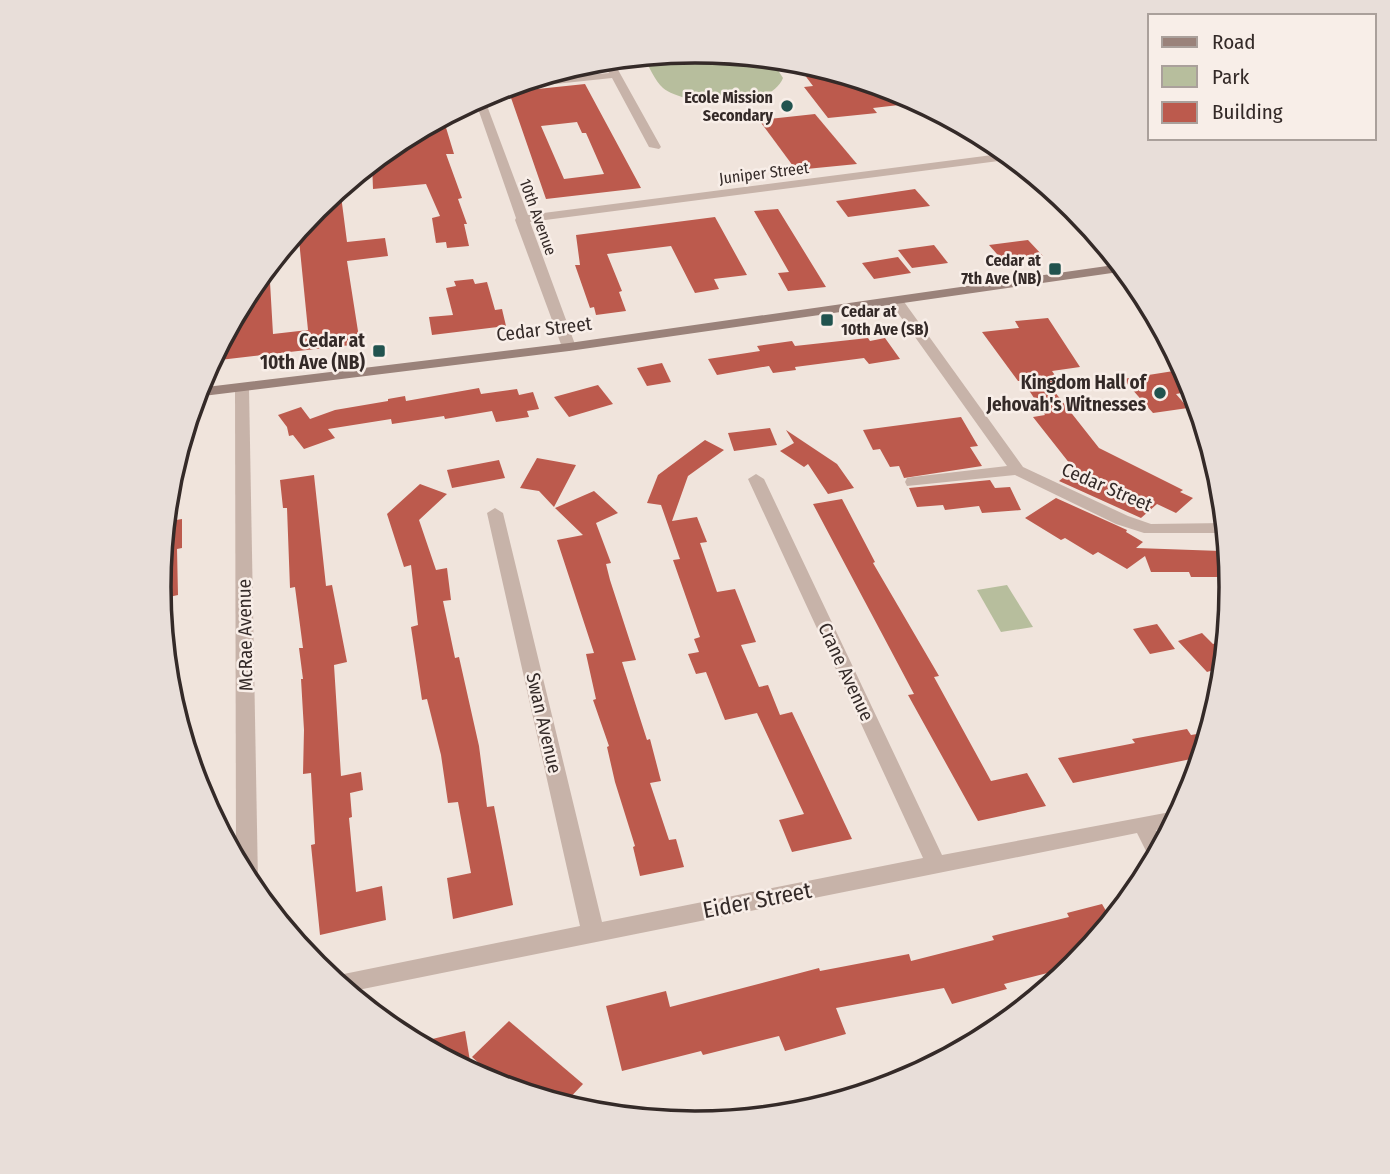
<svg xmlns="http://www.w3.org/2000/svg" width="1390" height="1174" font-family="'Fira Sans Condensed',sans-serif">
<rect width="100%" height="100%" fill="#f0e4dc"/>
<g fill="#b7be9d">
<path d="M695,51L770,58L783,78C770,111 687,107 663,88C655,81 649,66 643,56Z"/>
<polygon points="1007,585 1033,627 1001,632 977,590"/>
</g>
<g fill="#bc5a4d" fill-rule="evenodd">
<polygon points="833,71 881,86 899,105 873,108 877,113 828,118 804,87 813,86 804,74"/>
<path d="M585,84L641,188L546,199L509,92ZM577,122L582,133H586L604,174L564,179L541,126Z"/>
<polygon points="815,114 857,164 796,170 759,120"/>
<polygon points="435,121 444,121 454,154 446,154 462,198 458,199 467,224 464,224 469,246 447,248 446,242 436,243 432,218 440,216 426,184 373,189 372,162 397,141"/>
<polygon points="340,188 347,242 385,238 388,256 347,261 360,344 211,361 249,289 269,265 273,334 308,330 298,230 316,208"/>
<polygon points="915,189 930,206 848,217 836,201"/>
<polygon points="778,209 826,287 788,291 778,273 789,272 754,211"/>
<polygon points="715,217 747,275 714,279 719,289 695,293 671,246 607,254 622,291 619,292 626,311 596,315 594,307 590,308 575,265 580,265 576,235"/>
<polygon points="1028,240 1043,256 1004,262 989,245"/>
<polygon points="934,245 948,263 912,268 898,250"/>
<polygon points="898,257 911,273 874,279 862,263"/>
<polygon points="473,279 475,284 487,282 495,310 502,309 506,326 432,335 429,317 453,315 446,288 456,286 454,281"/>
<polygon points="1048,318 1080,367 1052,371 1065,390 1054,391 1099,448 1183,490 1180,492 1193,498 1176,513 1157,504 1141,518 1059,481 1074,469 1033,417 1045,415 1023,381 1018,381 982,332 1019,328 1015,321"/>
<polygon points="868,338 870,341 885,338 900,359 869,364 864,358 795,367 796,370 773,373 769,366 717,375 708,359 760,351 757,346 792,341 795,346"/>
<polygon points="662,363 671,382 647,386 637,368"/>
<polygon points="1180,370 1186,374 1193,391 1176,394 1188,408 1153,413 1123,379"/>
<polygon points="598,385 613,404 569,417 554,397"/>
<polygon points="479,388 481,394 517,389 519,395 533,392 539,409 527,411 529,417 496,422 492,411 445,419 444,416 392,424 391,419 328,429 335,438 304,449 293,435 289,436 287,427 278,415 301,407 310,419 335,410 388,401 388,399 405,396 406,401"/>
<polygon points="961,417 978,446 970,447 982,466 904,478 899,466 890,467 880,449 873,450 863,430"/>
<polygon points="770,428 777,445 734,451 728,433"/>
<polygon points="786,430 837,464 854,488 828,494 808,464 804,467 780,451 794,443"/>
<polygon points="705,440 724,450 688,476 672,521 697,517 707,542 700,543 717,592 735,589 756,642 741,645 759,687 768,685 780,715 792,712 852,839 792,852 779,820 804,814 757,713 725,720 706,672 696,674 688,654 699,652 694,639 700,637 673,560 680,559 661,505 647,503 658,475"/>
<polygon points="537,458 576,465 554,507 539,491 520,488"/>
<polygon points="499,460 505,478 452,488 447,470"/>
<polygon points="314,475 326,586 332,585 347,662 334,665 341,776 361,772 363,790 350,793 352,817 349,818 356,892 382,886 386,920 320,935 311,845 315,844 311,773 303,774 304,730 301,679 303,679 299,648 303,648 295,587 290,588 287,508 283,508 280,480"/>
<polygon points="990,480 995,488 1010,487 1021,510 982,513 979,506 945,510 943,505 917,507 909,488"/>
<polygon points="420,484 447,494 419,520 436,570 447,568 451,600 443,601 455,658 459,657 479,746 487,807 494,806 513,905 453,919 447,878 471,873 458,802 448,803 441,755 427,699 422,700 411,627 418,625 411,565 404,567 387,514"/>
<polygon points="594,491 618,513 596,523 611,563 606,564 610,580 636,660 622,662 647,740 650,739 661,781 650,783 669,840 676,839 684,867 640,876 633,847 635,846 615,782 607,747 609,746 593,700 596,699 586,654 594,653 557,540 583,535 555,508"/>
<polygon points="1056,498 1127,530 1126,532 1143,542 1136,548 1221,551 1224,556 1228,556 1230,577 1191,577 1189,572 1151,572 1145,556 1127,569 1098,552 1093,555 1065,538 1061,540 1025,518"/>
<polygon points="842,499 875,562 873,563 939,676 934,677 991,781 1027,773 1046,806 978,821 908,695 914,694 813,504"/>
<polygon points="182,519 182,548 177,549 178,595 160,599 165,522"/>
<polygon points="1157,624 1175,649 1150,654 1133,629"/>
<polygon points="1202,633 1213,644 1226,640 1223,667 1207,672 1178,641"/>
<polygon points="1187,729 1191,735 1209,732 1201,757 1073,783 1058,758 1135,743 1132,739"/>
<polygon points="1102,904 1112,921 1075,966 1004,984 1007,989 952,1004 944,988 836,1008 846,1034 785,1051 779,1036 703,1055 701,1051 622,1071 606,1006 666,991 670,1007 819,968 820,971 909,954 911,961 994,940 992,936 1069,917 1067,913"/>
<polygon points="509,1021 583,1084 563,1105 507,1088 472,1057"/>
<polygon points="465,1031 472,1073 416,1043"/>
</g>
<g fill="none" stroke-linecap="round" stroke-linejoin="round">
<g fill="#c7b3a9" fill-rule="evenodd">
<polygon points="612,59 661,147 659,149 649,147 612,78 508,89 504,87 524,81 609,73 602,60"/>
<polygon points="483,95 528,215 1008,153 1014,159 530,222 576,347 569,351 562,347 515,220 516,218 475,100"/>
<polygon points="897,298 902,299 1023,467 1128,516 1151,524 1225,523 1226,533 1144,533 1116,524 1015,475 907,486 905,482 907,478 913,477 1007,466 890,302"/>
<polygon points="242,384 249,388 258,882 253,889 236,861 235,388"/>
<polygon points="756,474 764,479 942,855 1181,810 1172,826 1156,830 1163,843 1154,860 1150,859 1137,833 348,992 329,977 580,926 487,513 495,508 503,513 602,922 923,858 748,479"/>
</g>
<polygon fill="#9a827a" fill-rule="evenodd" points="1121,264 1126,271 569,351 195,397 198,388 569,343"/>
</g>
<g fill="#21534f" stroke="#f8eee8" stroke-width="2.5">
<circle cx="787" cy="106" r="7"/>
<rect x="1048" y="262" width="14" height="14" rx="3.5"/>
<rect x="820" y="313" width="14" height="14" rx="3.5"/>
<rect x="372" y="344" width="14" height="14" rx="3.5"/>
<circle cx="1160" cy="393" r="7"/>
</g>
<g text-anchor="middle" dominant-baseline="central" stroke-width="5" stroke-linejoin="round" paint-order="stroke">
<g font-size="16" font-weight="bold" fill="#342a28" stroke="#f8eee8" text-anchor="end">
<text x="773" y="97">Ecole Mission<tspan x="773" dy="18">Secondary</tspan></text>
<text x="1041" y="260">Cedar at<tspan x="1041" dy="18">7th Ave (NB)</tspan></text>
<text x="841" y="311" text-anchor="start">Cedar at<tspan x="841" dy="18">10th Ave (SB)</tspan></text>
</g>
<g font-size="16" fill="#342a28" stroke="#f8eee8">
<text transform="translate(764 173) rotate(-7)">Juniper Street</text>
<text transform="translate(538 217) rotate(70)">10th Avenue</text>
</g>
<g font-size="19" fill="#342a28" stroke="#f8eee8">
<text transform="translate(544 329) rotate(-7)">Cedar Street</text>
<text transform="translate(1107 487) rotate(23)">Cedar Street</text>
<text transform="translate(245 635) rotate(-91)">McRae Avenue</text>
<text transform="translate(846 672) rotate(65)">Crane Avenue</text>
<text transform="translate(544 723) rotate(77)">Swan Avenue</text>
</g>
<g font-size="19" font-weight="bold" fill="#342a28" stroke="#f8eee8" text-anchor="end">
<text x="365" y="340">Cedar at<tspan x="365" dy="22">10th Ave (NB)</tspan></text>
<text x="1146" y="382">Kingdom Hall of<tspan x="1146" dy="22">Jehovah's Witnesses</tspan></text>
</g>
<g font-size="23" fill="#342a28" stroke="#f8eee8">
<text transform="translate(757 900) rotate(-11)">Eider Street</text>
</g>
</g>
<path d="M0 0H1390V1174H0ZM171 587a524 524 0 1 1 1048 0a524 524 0 1 1-1048 0Z" fill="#e8ded9" fill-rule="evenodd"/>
<path fill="none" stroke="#342a28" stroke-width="3.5" d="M171 587a524 524 0 1 1 1048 0a524 524 0 1 1-1048 0Z"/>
<rect x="1148" y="14" width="228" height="126" fill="#f8eee8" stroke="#aaa09b" stroke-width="2"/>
<rect x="1162" y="37" width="35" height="10" fill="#9a827a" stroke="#aaa09b" stroke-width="2"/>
<text x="1212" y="49" font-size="21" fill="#342a28">Road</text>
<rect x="1162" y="66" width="35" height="21" fill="#b7be9d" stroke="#aaa09b" stroke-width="2"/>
<text x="1212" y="84" font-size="21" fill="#342a28">Park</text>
<rect x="1162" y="102" width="35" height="21" fill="#bc5a4d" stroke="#aaa09b" stroke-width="2"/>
<text x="1212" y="119" font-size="21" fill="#342a28">Building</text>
</svg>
